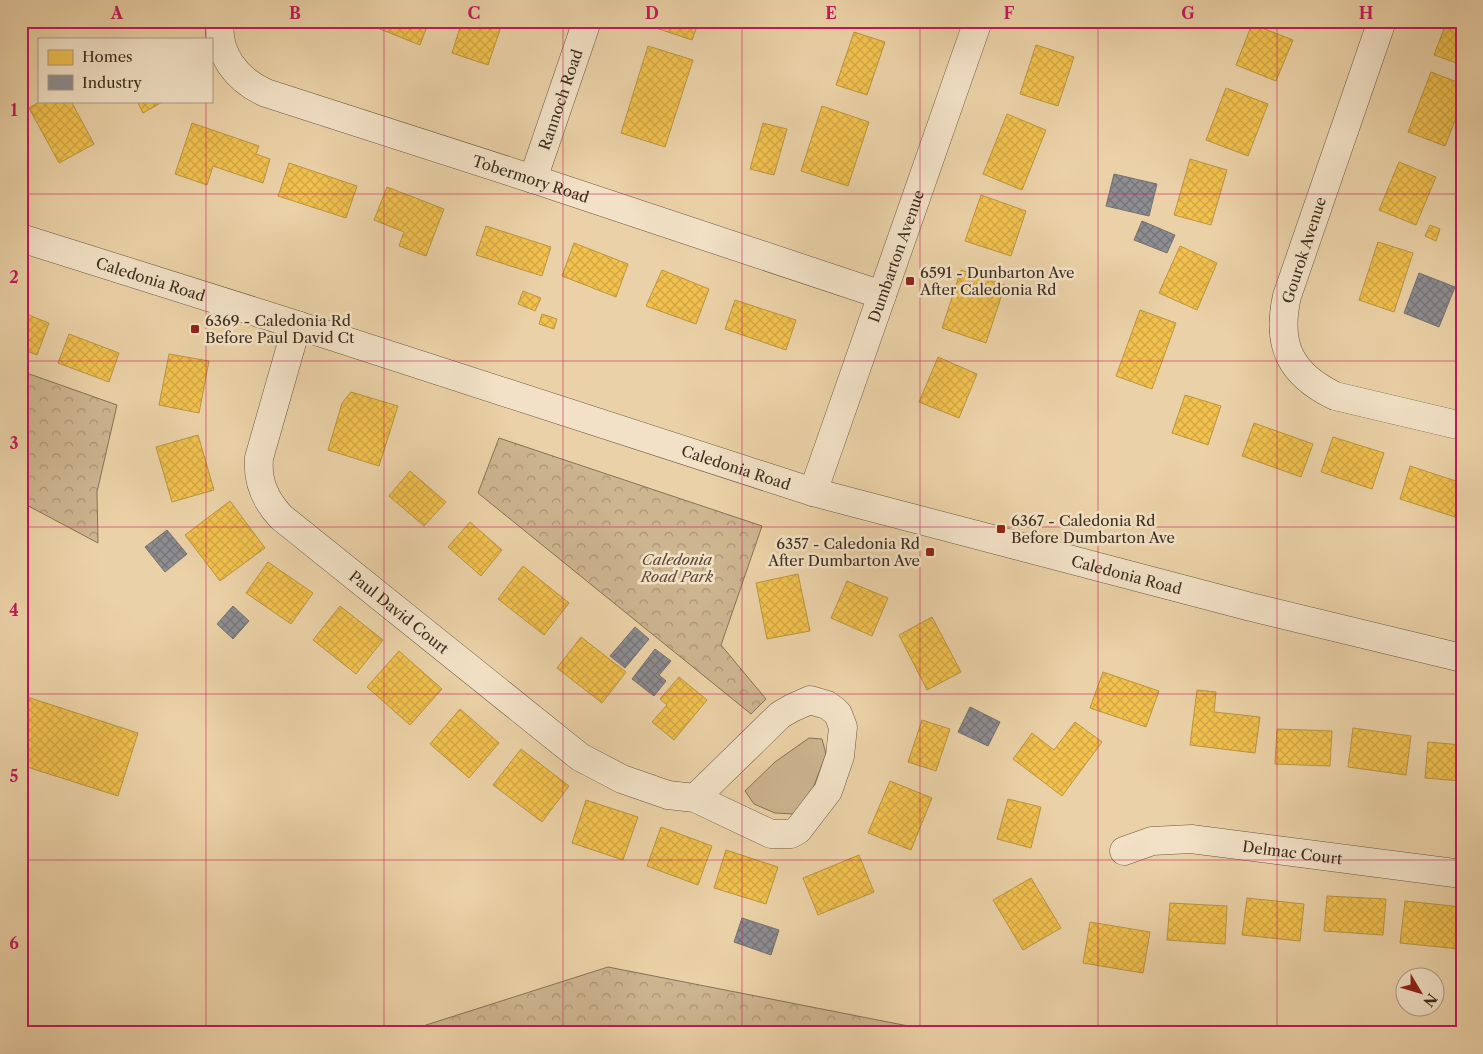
<svg xmlns="http://www.w3.org/2000/svg" width="1483" height="1054" font-family="'Libre Caslon Text',serif">
<defs>
<pattern id="forest-crowns" width="20" height="18" patternUnits="userSpaceOnUse" patternTransform="scale(1.25)"><rect width="20" height="18" fill="#cdb590"/><path d="M2 6a3 3 0 1 1 6 0M12 15a3 3 0 1 1 6 0" fill="none" stroke="#a89475"/></pattern>
<pattern id="homes-cross-hatch" width="8" height="8" patternUnits="userSpaceOnUse" patternTransform="scale(1.25)"><rect width="8" height="8" fill="#f2c14e"/><path d="M0 0l8 8M0 8l8-8" fill="none" stroke="#d0a644"/></pattern>
<pattern id="industry-cross-hatch" width="8" height="8" patternUnits="userSpaceOnUse" patternTransform="scale(1.25)"><rect width="8" height="8" fill="#8d8d92"/><path d="M0 0l8 8M0 8l8-8" fill="none" stroke="#747477"/></pattern>
</defs>
<rect width="100%" height="100%" fill="#ebd1a7"/>
<filter id="stains"><feTurbulence type="fractalNoise" baseFrequency=".004" numOctaves="4"/><feColorMatrix values="0 0 0 0 .2 0 0 0 0 .09 0 0 0 0 .02 0 0 0 .5 -.17"/></filter>
<radialGradient id="worn" r=".72"><stop offset=".6" stop-color="#630" stop-opacity="0"/><stop offset="1" stop-color="#630" stop-opacity=".3"/></radialGradient>
<polygon fill="#cdb590" stroke="#847258" points="809,738 822,739 826,754 809,799 794,814 775,813 754,804 745,791 775,762"/>
<g fill="url(#forest-crowns)" stroke="#847258">
<polygon points="21,371 117,405 97,492 98,543 21,502"/>
<polygon points="499,438 762,526 721,645 766,699 751,714 478,493"/>
<polygon points="608,967 944,1033 401,1033"/>
</g>
<g fill="url(#homes-cross-hatch)" stroke="#bb9540">
<polygon points="360,21 429,21 420,45"/>
<polygon points="462,21 503,21 488,65 452,53"/>
<polygon points="658,21 699,21 692,40 656,28"/>
<polygon points="1447,21 1462,21 1462,65 1434,55"/>
<polygon points="1252,24 1293,40 1276,81 1236,65"/>
<polygon points="854,32 885,42 867,95 836,85"/>
<polygon points="1036,45 1074,57 1058,106 1020,94"/>
<polygon points="648,46 693,60 665,147 621,133"/>
<polygon points="1431,72 1462,84 1462,103 1445,146 1408,132"/>
<polygon points="1226,88 1268,104 1248,156 1206,140"/>
<polygon points="41,101 71,101 94,144 59,163 29,108"/>
<polygon points="137,101 164,101 143,113"/>
<polygon points="822,106 869,122 848,186 801,171"/>
<polygon points="1007,114 1046,130 1022,190 983,174"/>
<polygon points="192,123 259,146 256,154 270,159 263,183 213,166 207,185 175,174"/>
<polygon points="763,123 787,129 774,175 750,169"/>
<polygon points="1190,159 1227,170 1211,225 1174,215"/>
<polygon points="1399,162 1436,177 1416,225 1379,210"/>
<polygon points="289,163 357,186 346,218 278,196"/>
<polygon points="387,187 444,209 426,256 399,246 404,232 374,220"/>
<polygon points="981,195 1026,211 1011,256 965,241"/>
<polygon points="1430,225 1440,229 1436,241 1425,236"/>
<polygon points="486,226 551,247 542,276 476,255"/>
<polygon points="1378,242 1413,253 1394,312 1359,300"/>
<polygon points="574,243 628,264 616,297 562,276"/>
<polygon points="1180,246 1217,263 1197,310 1159,293"/>
<polygon points="662,270 709,289 696,324 646,306"/>
<polygon points="961,270 1005,285 986,343 942,328"/>
<polygon points="523,291 541,298 535,311 518,304"/>
<polygon points="735,300 796,320 786,350 725,329"/>
<polygon points="1140,310 1176,323 1152,389 1116,376"/>
<polygon points="21,312 49,323 37,355 21,349"/>
<polygon points="542,314 557,319 554,329 539,324"/>
<polygon points="69,334 119,353 109,382 58,363"/>
<polygon points="169,354 209,361 199,413 159,405"/>
<polygon points="938,357 977,374 959,418 919,402"/>
<polygon points="351,392 398,406 379,466 328,450 342,403"/>
<polygon points="1185,395 1221,406 1208,445 1172,433"/>
<polygon points="1254,423 1313,444 1301,477 1242,456"/>
<polygon points="198,435 214,490 172,502 156,447"/>
<polygon points="1333,437 1384,453 1372,489 1321,472"/>
<polygon points="1410,466 1462,483 1462,496 1455,517 1400,499"/>
<polygon points="410,471 446,502 424,526 389,496"/>
<polygon points="230,501 265,548 220,581 185,535"/>
<polygon points="470,522 502,550 481,576 448,547"/>
<polygon points="268,562 313,593 291,624 246,593"/>
<polygon points="523,566 569,603 544,635 498,599"/>
<polygon points="798,574 810,631 767,639 756,583"/>
<polygon points="847,581 888,598 872,636 831,618"/>
<polygon points="340,606 383,640 356,674 313,640"/>
<polygon points="932,617 961,672 927,690 899,635"/>
<polygon points="581,637 626,672 602,703 557,668"/>
<polygon points="399,651 442,689 410,725 367,687"/>
<polygon points="1103,672 1159,691 1146,727 1090,708"/>
<polygon points="679,677 707,700 674,740 652,722 667,705 660,699"/>
<polygon points="1197,690 1216,692 1214,712 1260,717 1255,753 1190,745"/>
<polygon points="21,695 138,733 118,796 21,765"/>
<polygon points="460,709 499,743 469,778 430,744"/>
<polygon points="922,720 950,729 936,771 908,762"/>
<polygon points="1075,722 1102,742 1062,796 1013,759 1032,733 1054,750"/>
<polygon points="1353,728 1411,736 1406,775 1348,767"/>
<polygon points="1277,729 1332,731 1330,766 1275,764"/>
<polygon points="1428,742 1462,745 1462,781 1425,778"/>
<polygon points="521,749 569,786 542,822 493,785"/>
<polygon points="890,781 932,798 911,850 868,833"/>
<polygon points="1008,799 1041,807 1031,848 997,839"/>
<polygon points="586,800 638,817 623,860 572,843"/>
<polygon points="661,827 712,846 698,885 647,866"/>
<polygon points="726,850 778,867 766,904 714,888"/>
<polygon points="859,855 874,892 818,915 803,878"/>
<polygon points="1031,878 1061,928 1023,950 993,900"/>
<polygon points="1327,896 1386,899 1383,935 1324,931"/>
<polygon points="1247,898 1304,904 1300,941 1242,935"/>
<polygon points="1405,901 1462,907 1460,949 1400,943"/>
<polygon points="1170,903 1227,906 1225,944 1167,940"/>
<polygon points="1090,922 1150,932 1143,973 1083,963"/>
</g>
<g fill="url(#industry-cross-hatch)" stroke="#757070">
<polygon points="1114,174 1157,184 1149,216 1106,206"/>
<polygon points="1142,221 1175,235 1167,253 1134,240"/>
<polygon points="1419,273 1455,287 1439,327 1404,313"/>
<polygon points="167,530 187,554 165,572 145,547"/>
<polygon points="233,606 249,621 233,639 217,624"/>
<polygon points="635,627 649,639 625,668 610,656"/>
<polygon points="655,649 671,661 659,675 666,681 654,696 632,679"/>
<polygon points="970,707 1000,722 988,746 958,732"/>
<polygon points="742,918 779,930 771,955 734,942"/>
</g>
<g fill="none" stroke-linecap="round" stroke-linejoin="round">
<defs>
<g id="minor">
<path id="s1" d="M220,21C216,54 237,80 266,93L533,179L882,295"/>
<path d="M1382,21L1287,296C1276,345 1290,374 1335,396L1462,426"/>
<path id="s2" d="M533,179L587,21"/>
<path id="s3" d="M297,325L259,458C257,482 265,500 281,517L580,757L622,779L668,795L695,798L771,834H791L798,830L828,791L840,756L843,727L838,714L834,710L827,705L810,700L792,708L780,715L695,798"/>
<path id="s4" d="M813,492L978,21"/>
<path id="s5" d="M1124,851L1152,841L1191,839L1462,874"/>
</g>
<g id="tertiary">
<path id="s6" d="M21,238L297,325L813,492L1247,606L1462,658"/>
</g>
</defs>
<use href="#minor" stroke="#685741" stroke-width="29"/>
<use href="#tertiary" stroke="#685741" stroke-width="29"/>
<use href="#minor" stroke="#f2e1c6" stroke-width="28"/>
<use href="#tertiary" stroke="#f2e1c6" stroke-width="28"/>
</g>
<path fill="none" stroke="#c2185b" stroke-width="1" stroke-opacity="0.55" d="M206,21V39M384,21V1033M563,21V1033M742,21V1033M920,21V1033M1098,21V1033M1277,21V1033M206,101V1033M21,194H1462M21,361H1462M21,527H1462M21,694H1462M21,860H1462"/>
<g fill="#8f2418" stroke="#f2e1c6" stroke-width="2">
<rect x="905" y="276" width="10" height="10" rx="2.5"/>
<rect x="190" y="324" width="10" height="10" rx="2.5"/>
<rect x="996" y="524" width="10" height="10" rx="2.5"/>
<rect x="925" y="547" width="10" height="10" rx="2.5"/>
</g>
<g text-anchor="middle" dominant-baseline="central" stroke-width="5" stroke-linejoin="round" paint-order="stroke">
<g font-size="15" fill="#3c2e1f" stroke="#f2e1c6">
<text stroke="none"><textPath href="#s2" startOffset="84">Rannoch Road</textPath></text>
<text stroke="none"><textPath href="#s1" startOffset="370">Tobermory Road</textPath></text>
<text transform="translate(1304 250) rotate(-72)">Gourok Avenue</text>
<text stroke="none"><textPath href="#s4" startOffset="250">Dumbarton Avenue</textPath></text>
<text stroke="none"><textPath href="#s6" startOffset="136">Caledonia Road</textPath></text>
<text stroke="none"><textPath href="#s6" startOffset="751">Caledonia Road</textPath></text>
<text stroke="none"><textPath href="#s6" startOffset="1156">Caledonia Road</textPath></text>
<text stroke="none"><textPath href="#s3" startOffset="355">Paul David Court</textPath></text>
<text stroke="none"><textPath href="#s5" startOffset="171">Delmac Court</textPath></text>
</g>
<g font-size="15" fill="#3c2e1f" stroke="#f2e1c6" text-anchor="start">
<text x="920" y="272">6591 - Dunbarton Ave<tspan x="920" dy="17">After Caledonia Rd</tspan></text>
<text x="205" y="320">6369 - Caledonia Rd<tspan x="205" dy="17">Before Paul David Ct</tspan></text>
<text x="1011" y="520">6367 - Caledonia Rd<tspan x="1011" dy="17">Before Dumbarton Ave</tspan></text>
<text x="920" y="543" text-anchor="end">6357 - Caledonia Rd<tspan x="920" dy="17">After Dumbarton Ave</tspan></text>
</g>
<g font-size="15" font-style="italic" fill="#594936" stroke="#f2e1c6">
<text x="677" y="559">Caledonia<tspan x="677" dy="17">Road Park</tspan></text>
</g>
</g>
<rect width="1483" height="1054" fill="none" stroke="#ebd1a7" stroke-width="55"/>
<rect x="38" y="38" width="175" height="65" fill="#f2e1c6" stroke="#a99983"/>
<rect x="48" y="50" width="25" height="15" fill="#f2c14e" stroke="#a99983"/>
<text x="82" y="62" font-size="15" fill="#3c2e1f">Homes</text>
<rect x="48" y="75" width="25" height="15" fill="#8d8d92" stroke="#a99983"/>
<text x="82" y="88" font-size="15" fill="#3c2e1f">Industry</text>
<g transform="translate(1420 992) rotate(128)"><circle r="24" fill="#f2e1c6" stroke="#a99983"/>
<path d="M0-4L9 19L0 12L-9 19Z" fill="#8f2418"/>
<text y="-8" font-size="14" font-weight="bold" text-anchor="middle" fill="#3c2e1f">N</text>
</g>
<rect x="28" y="28" width="1428" height="998" fill="none" stroke="#c2185b" stroke-width="2"/>
<g font-size="16" text-anchor="middle" font-weight="bold" fill="#c2185b">
<text x="117" y="19">A</text>
<text x="295" y="19">B</text>
<text x="474" y="19">C</text>
<text x="652" y="19">D</text>
<text x="831" y="19">E</text>
<text x="1009" y="19">F</text>
<text x="1188" y="19">G</text>
<text x="1366" y="19">H</text>
<text x="14" y="116">1</text>
<text x="14" y="283">2</text>
<text x="14" y="449">3</text>
<text x="14" y="616">4</text>
<text x="14" y="782">5</text>
<text x="14" y="949">6</text>
</g>
<rect width="100%" height="100%" filter="url(#stains)"/>
<rect width="100%" height="100%" fill="url(#worn)"/>
</svg>
